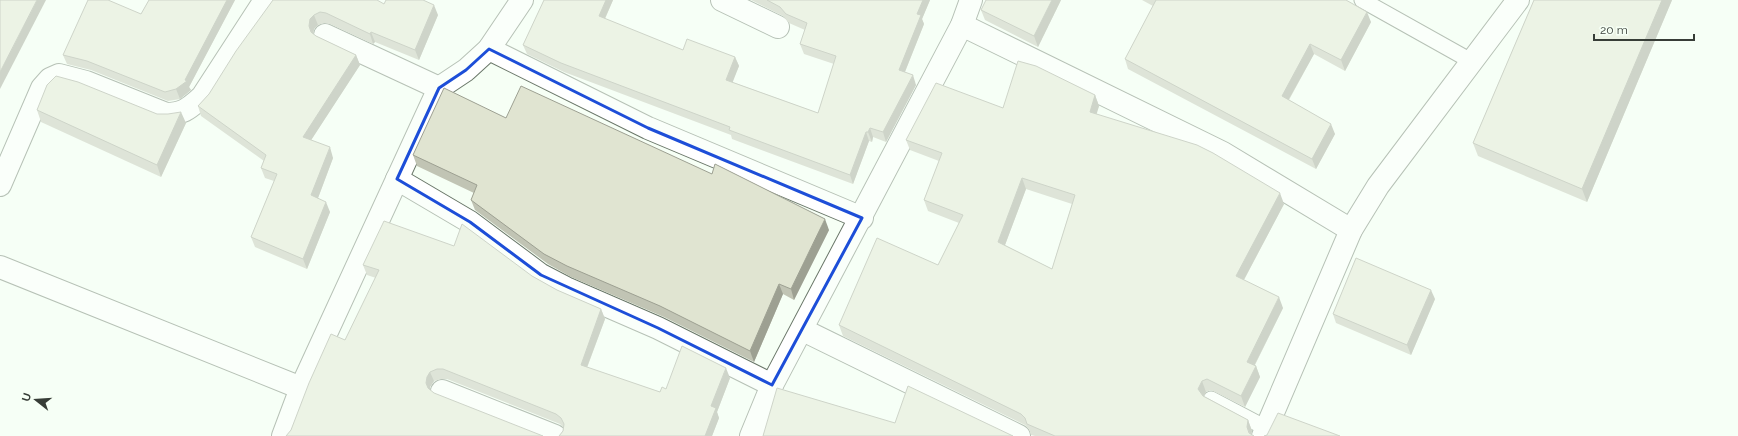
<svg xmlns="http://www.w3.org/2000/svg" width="1738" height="436" font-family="Raleway,sans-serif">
<rect width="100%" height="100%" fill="#f6fff5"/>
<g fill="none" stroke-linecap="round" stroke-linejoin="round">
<defs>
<g id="service">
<polyline points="1362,0 1471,61"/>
<polyline points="1211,399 1266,428"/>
</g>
<g id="minor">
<polyline points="722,0 778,27"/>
<polyline points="962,25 1223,153 1351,230"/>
<polyline points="325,35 439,88"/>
<polyline points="489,49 648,128 862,218"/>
<polyline points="397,179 470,222 541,275 566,288 658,328 772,385"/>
<path d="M0,185L42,88L50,79L59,75L86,82L166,114C184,114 189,108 202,97L265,0"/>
<polyline points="0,267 301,388"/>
<polyline points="803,330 1019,436"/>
<polyline points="442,391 555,436"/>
<polyline points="283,436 301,388 439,88 466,70 489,49 522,0"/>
<polyline points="751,436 772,385 962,25 971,0"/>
<polyline points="1263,436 1351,230 1378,186 1518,0"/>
</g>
</defs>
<use href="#service" stroke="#6a7769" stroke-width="17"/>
<use href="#minor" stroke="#6a7769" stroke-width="24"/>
<use href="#service" stroke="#fff" stroke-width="15"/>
<use href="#minor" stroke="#fff" stroke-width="22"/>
</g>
<g fill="#c1c4b4" fill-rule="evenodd">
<polygon points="149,0 235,0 189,87 191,90 180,99 168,101 91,70 67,64 63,55 141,14"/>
<polygon points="273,0 384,4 438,15 419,60 375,42 373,44 330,24 324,23 318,25 314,29 313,34 316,36 356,55 360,65 311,140 333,158 318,198 330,212 307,269 255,247 251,237 274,181 265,178 261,168 264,161 201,116 198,106 209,94"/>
<polygon points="544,0 613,0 605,19 683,50 735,57 739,66 732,82 818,113 834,64 804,54 800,44 805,30 789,23 783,16 751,0 930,0 922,19 924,24 905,72 916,85 886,142 873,137 872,142 869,141 853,184 732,139 731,135 564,72 527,54 523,45"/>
<polygon points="1061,0 1038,47 985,20 981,10"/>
<polygon points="1142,0 1346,0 1371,22 1345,71 1314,54 1289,100 1335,134 1316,169 1128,69 1125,59 1153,6"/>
<polygon points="1534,0 1672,0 1587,202 1478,156 1473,143"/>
<path d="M1095,95L1099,106L1096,114L1284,204L1244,280L1283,308L1255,365L1256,366L1260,377L1245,407L1211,390L1206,392L1204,396L1248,420L1252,431L1251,434L1254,436H1035L1031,435L1029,429L1025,425L843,336L839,325L938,265L959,223L928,211L924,200L939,161L910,150L906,140L1003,108ZM1026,189L1072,204L1052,269L1005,245Z"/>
<polygon points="37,110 157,114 186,123 161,177 41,122"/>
<polygon points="506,118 829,230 794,300 783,294 754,362 664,317 571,277 548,264 475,210 471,200 474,193 417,166 413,155"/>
<polygon points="363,265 532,276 557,290 601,309 605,319 587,368 660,392 666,389 730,378 717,412 719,418 712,436 559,436 563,431 563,427 560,424 447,379 441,379 434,381 430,387 288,435 345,340 376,278 367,275"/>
<polygon points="1435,299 1411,355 1336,323 1333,314"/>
</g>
<g fill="#9da092">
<polygon points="37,0 46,0 0,89 0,72"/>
<polygon points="227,0 235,0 189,87 191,90 180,99 176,89"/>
<polygon points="606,0 613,0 602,25 599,16"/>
<polygon points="923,0 930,0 922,19 924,24 902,79 899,70 917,14"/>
<polygon points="1052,0 1061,0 1038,47 1034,36"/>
<polygon points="1662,0 1672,0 1587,202 1582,189"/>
<polygon points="434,5 438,15 419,60 415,50"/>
<polygon points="1367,12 1371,22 1345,71 1341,60"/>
<polygon points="314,15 318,25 314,29 313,36 309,26 310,19"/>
<polygon points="371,32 375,42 373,44 370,34"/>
<polygon points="1310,44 1314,54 1285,106 1282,96"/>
<polygon points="356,55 360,65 306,148 303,137"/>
<polygon points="735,57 739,66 730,89 726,80"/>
<polygon points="913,75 916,85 886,142 883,132"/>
<polygon points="1095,95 1099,106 1094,123 1090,112"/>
<polygon points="181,112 186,123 161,177 157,165"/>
<polygon points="1331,124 1335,134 1316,169 1312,159"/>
<polygon points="870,128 873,137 872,142 868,132"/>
<polygon points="866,132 869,141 853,184 850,175"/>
<polygon points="330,147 333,158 315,206 311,195"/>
<polygon points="1022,178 1026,189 1002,253 998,242"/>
<polygon points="1280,193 1284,204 1240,287 1236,276"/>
<polygon points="326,202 330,212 307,269 303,259"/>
<polygon points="825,219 829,230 794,300 791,289"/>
<polygon points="779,284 783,294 754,362 750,351"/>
<polygon points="1431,290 1435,299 1411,355 1407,345"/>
<polygon points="1279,297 1283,308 1251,372 1247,362"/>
<polygon points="601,309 605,319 584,375 581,365"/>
<polygon points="1256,366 1260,377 1245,407 1241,396"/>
<polygon points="726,368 730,378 717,412 719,418 712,436 705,436 711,406"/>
<polygon points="430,372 434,381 430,387 430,393 426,383 427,377"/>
<polygon points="1202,381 1206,392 1202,400 1198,389"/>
<polygon points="1248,420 1252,431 1251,436 1247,427"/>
</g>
<g fill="#e0e4d1" stroke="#9da092" fill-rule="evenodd">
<polygon points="0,0 37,0 0,72"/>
<polygon points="88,0 108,0 141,14 149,0 227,0 185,80 187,81 176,89 165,92 87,61 63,55"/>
<polygon points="273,0 377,0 384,4 386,0 423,0 434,5 415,50 371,32 370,34 326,13 320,12 314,15 310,19 309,26 311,32 316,36 356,55 303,137 330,147 311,195 326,202 303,259 251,237 277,174 261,168 266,155 198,106 209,94 236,51"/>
<polygon points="544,0 606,0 599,16 683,50 687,39 735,57 726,80 818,113 836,56 800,44 807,23 786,14 780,7 767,0 923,0 917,14 921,15 899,70 913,75 883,132 870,128 868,132 866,132 850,175 729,130 730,127 561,63 523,45"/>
<polygon points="986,0 1052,0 1034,36 981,10"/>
<polygon points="1156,0 1346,0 1367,12 1341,60 1310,44 1282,96 1331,124 1312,159 1125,59"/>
<polygon points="1534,0 1662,0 1582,189 1473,143"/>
<path d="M1018,61L1036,66L1095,95L1090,112L1197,145L1213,153L1280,193L1236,276L1279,297L1247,362L1256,366L1241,396L1207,379L1202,381L1198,389L1203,396L1248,420L1247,427L1249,433L1254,436H1055L1027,424L1025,418L1021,414L839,325L877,238L938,265L963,215L924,200L942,153L906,140L936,83L1003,108ZM1022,178L1075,195L1052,269L998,242Z"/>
<polygon points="56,76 78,82 157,114 168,114 181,112 157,165 37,110 47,85"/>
<polygon points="521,86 712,174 715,164 825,219 791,289 779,284 750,351 660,306 567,266 544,254 471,200 477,185 413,155 444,88 506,118"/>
<polygon points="384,221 454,246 462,224 532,276 557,290 601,309 581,365 660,392 662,387 666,389 682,346 726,368 711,406 716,408 705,436 559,436 563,431 564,424 561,418 556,414 443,369 437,369 430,372 427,377 426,383 428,388 434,393 543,436 286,436 291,430 309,383 331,334 345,340 379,270 363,265"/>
<polygon points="1356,258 1431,290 1407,345 1333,314"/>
<polygon points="908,386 1013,436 763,436 777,388 895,423"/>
<polygon points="1278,413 1340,436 1264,436 1267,435"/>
</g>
<path d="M0 0H1738V436H0ZM489,49L648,128L862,218L772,385L658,328L541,275L470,222L397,179L439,88L466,70Z" fill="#f6fff5" fill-opacity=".55" fill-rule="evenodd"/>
<path fill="none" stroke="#1d4ed8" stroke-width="3" stroke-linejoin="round" d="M489,49L648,128L862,218L772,385L658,328L541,275L470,222L397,179L439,88L466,70Z"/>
<g transform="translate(36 400) rotate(287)" stroke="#f6fff5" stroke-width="3" paint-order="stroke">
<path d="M0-3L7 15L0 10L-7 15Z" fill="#373d37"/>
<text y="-6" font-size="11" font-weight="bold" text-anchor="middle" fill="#373d37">U</text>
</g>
<path d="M1594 34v6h100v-6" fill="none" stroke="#373d37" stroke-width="2"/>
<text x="1600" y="34" font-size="12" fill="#373d37" stroke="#f6fff5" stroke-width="3" paint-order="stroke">20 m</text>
</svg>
